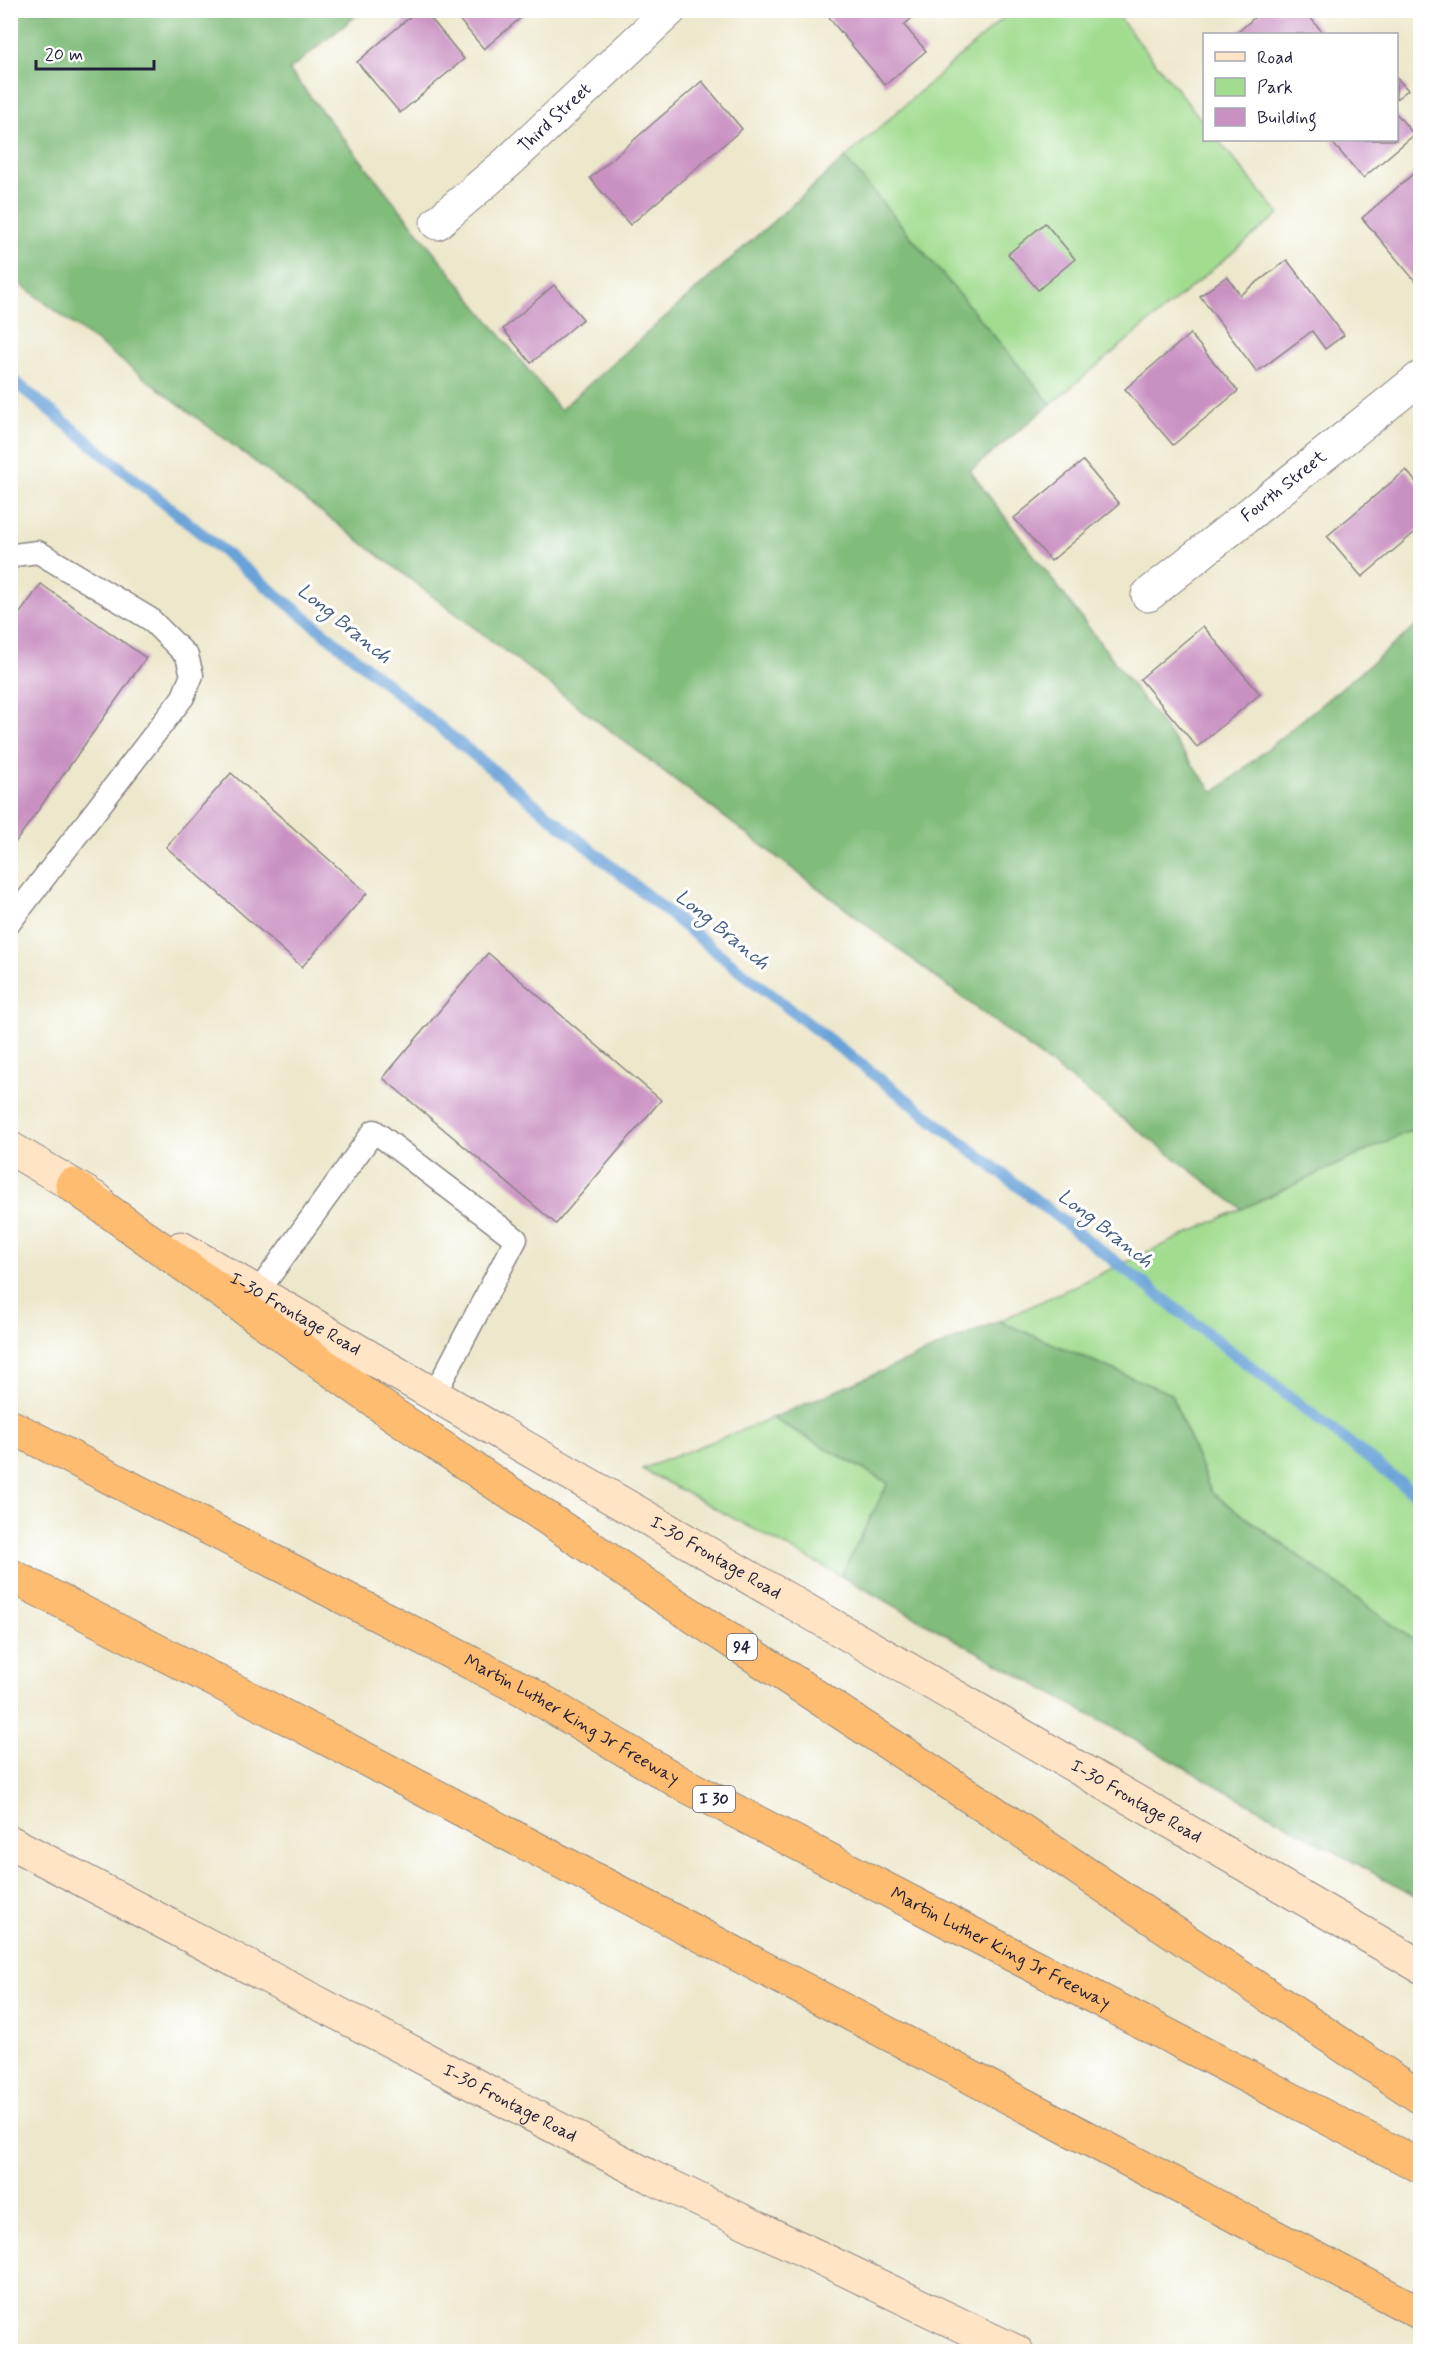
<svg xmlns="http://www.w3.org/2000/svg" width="1431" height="2362" font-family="Mynerve,sans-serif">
<rect width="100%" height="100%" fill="#fff"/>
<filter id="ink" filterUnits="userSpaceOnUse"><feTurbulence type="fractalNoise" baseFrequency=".0167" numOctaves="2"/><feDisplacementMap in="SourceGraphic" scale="12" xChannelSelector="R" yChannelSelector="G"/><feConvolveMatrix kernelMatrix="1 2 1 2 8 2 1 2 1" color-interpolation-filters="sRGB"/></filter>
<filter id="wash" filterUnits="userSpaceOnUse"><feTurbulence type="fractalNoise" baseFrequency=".008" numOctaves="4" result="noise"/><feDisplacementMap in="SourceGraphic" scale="24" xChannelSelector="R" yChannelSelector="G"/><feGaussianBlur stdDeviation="1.35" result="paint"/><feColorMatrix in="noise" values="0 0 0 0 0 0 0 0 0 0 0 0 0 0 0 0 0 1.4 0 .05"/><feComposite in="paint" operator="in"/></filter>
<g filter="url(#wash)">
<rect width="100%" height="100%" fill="#ede7cb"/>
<g fill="#a1dc8f" stroke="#627f65" stroke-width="1.5">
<polygon points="1011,11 1114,11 1204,123 1204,140 1218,140 1279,214 1051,404 845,158"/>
<polygon points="1420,1126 1420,1645 1211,1492 1171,1394 999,1321"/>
<polygon points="772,1418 888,1483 841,1576 642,1469"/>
</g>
<g fill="#80bc7a" stroke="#516f5a" stroke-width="1.5">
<polygon points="10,11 362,11 289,70 560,410 845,158 1051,404 970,471 1214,793 1420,623 1420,1126 1242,1209 11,277"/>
<polygon points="999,1321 1171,1394 1211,1492 1420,1645 1420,1899 841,1576 888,1483 772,1418"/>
</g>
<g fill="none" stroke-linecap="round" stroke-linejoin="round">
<polyline stroke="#69a2d8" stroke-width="12" points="10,378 729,962 1420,1498"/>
</g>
<g id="blocks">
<g fill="#c991c2">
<polygon points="418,10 424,10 464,59 400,113 357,62"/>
<polygon points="451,10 530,10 484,49"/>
<polygon points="838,10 921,10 904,25 926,51 885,85 829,18"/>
<polygon points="1263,10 1304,10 1324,34 1240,34 1238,32"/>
<polygon points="1396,77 1408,90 1396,99"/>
<polygon points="702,81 742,129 630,225 590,178"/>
<polygon points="1396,113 1414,135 1363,178 1330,140 1396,140"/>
<polygon points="1420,168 1420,278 1416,282 1362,218"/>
<polygon points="1045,223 1075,259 1038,290 1008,254"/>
<polygon points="1287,260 1344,335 1325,349 1312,331 1257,372 1200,296 1227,276 1240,295"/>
<polygon points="554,285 583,319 531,363 503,329"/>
<polygon points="1190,334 1238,391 1173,445 1125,389"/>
<polygon points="1083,461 1119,504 1051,561 1014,518"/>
<polygon points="1406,470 1420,487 1420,528 1362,577 1327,536"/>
<polygon points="41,584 146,658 10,850 10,627"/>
<polygon points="1203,626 1260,694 1197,747 1140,679"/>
<polygon points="231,773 367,893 302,967 166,847"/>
<polygon points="488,953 661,1100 556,1224 383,1078"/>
</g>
</g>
</g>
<g filter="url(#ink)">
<use href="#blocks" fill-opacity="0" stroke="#888483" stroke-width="1.5"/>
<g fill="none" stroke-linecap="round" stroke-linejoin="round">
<defs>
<g id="service">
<polyline points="10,559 14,555 38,552 150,619 187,656 192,675 183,697 10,922"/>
<polyline points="258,1292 374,1131 516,1239 434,1395"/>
</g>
<g id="minor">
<path id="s1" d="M437,223L507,163L670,10"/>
<path id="s2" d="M1148,595L1420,378"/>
</g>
<g id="secondary">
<polyline points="10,1148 98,1200"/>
<path id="s3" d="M181,1248L1420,1966"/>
<path id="s4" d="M10,1842L649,2176L1017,2352"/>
</g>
<g id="motorway">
<polyline points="72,1185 394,1415 670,1601 983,1805 1420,2097"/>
<path id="s5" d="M10,1426L524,1690L681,1783L1420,2166"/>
<polyline points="10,1575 253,1700 1420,2313"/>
</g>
</defs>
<use href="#service" stroke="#888483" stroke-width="25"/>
<use href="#minor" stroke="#888483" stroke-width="35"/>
<use href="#secondary" stroke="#888483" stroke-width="35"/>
<use href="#motorway" stroke="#888483" stroke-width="35"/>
<use href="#service" stroke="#fff" stroke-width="22"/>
<use href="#minor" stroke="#fff" stroke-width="33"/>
<use href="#secondary" stroke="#ffe4c6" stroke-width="33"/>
<use href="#motorway" stroke="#febc70" stroke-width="33"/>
</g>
</g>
<g text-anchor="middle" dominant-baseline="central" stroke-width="6" stroke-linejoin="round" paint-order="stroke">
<g fill="#fff" stroke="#646476" stroke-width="1.5">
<rect x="727" y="1634" width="30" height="26" rx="4.5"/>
<rect x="693" y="1786" width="42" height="26" rx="4.5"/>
</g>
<g font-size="16" font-weight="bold" fill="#22223b">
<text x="742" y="1647">94</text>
<text x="714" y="1799">I 30</text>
</g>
<g font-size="18" fill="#22223b" stroke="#fff">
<text stroke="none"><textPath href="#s1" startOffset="158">Third Street</textPath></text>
<text stroke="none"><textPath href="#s2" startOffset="174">Fourth Street</textPath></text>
<text stroke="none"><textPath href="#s3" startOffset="132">I-30 Frontage Road</textPath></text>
<text stroke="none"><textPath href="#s3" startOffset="618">I-30 Frontage Road</textPath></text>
<text stroke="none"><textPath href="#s5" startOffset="634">Martin Luther King Jr Freeway</textPath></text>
<text stroke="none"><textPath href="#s3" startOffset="1104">I-30 Frontage Road</textPath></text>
<text stroke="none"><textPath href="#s5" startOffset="1120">Martin Luther King Jr Freeway</textPath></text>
<text stroke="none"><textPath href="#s4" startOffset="564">I-30 Frontage Road</textPath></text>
</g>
<g font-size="20" font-style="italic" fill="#425c82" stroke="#fff">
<text transform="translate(344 624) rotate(39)">Long Branch</text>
<text transform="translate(722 930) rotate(39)">Long Branch</text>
<text transform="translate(1105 1229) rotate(38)">Long Branch</text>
</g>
</g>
<rect width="1431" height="2362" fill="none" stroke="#fff" stroke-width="36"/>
<rect x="1203" y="33" width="195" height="108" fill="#ffffff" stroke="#a7a7b1" stroke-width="1.5"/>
<rect x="1215" y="52" width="30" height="9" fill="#ffe4c6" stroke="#a7a7b1" stroke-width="1.5"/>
<text x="1257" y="63" font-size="18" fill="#22223b">Road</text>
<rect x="1215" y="78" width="30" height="18" fill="#a1dc8f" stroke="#a7a7b1" stroke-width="1.5"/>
<text x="1257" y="93" font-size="18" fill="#22223b">Park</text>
<rect x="1215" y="108" width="30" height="18" fill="#c991c2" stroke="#a7a7b1" stroke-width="1.5"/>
<text x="1257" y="123" font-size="18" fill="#22223b">Building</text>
<path d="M36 60v9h118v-9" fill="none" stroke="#22223b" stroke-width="3"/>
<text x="45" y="60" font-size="18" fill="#22223b" stroke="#ffffff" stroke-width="4.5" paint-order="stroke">20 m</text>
</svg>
